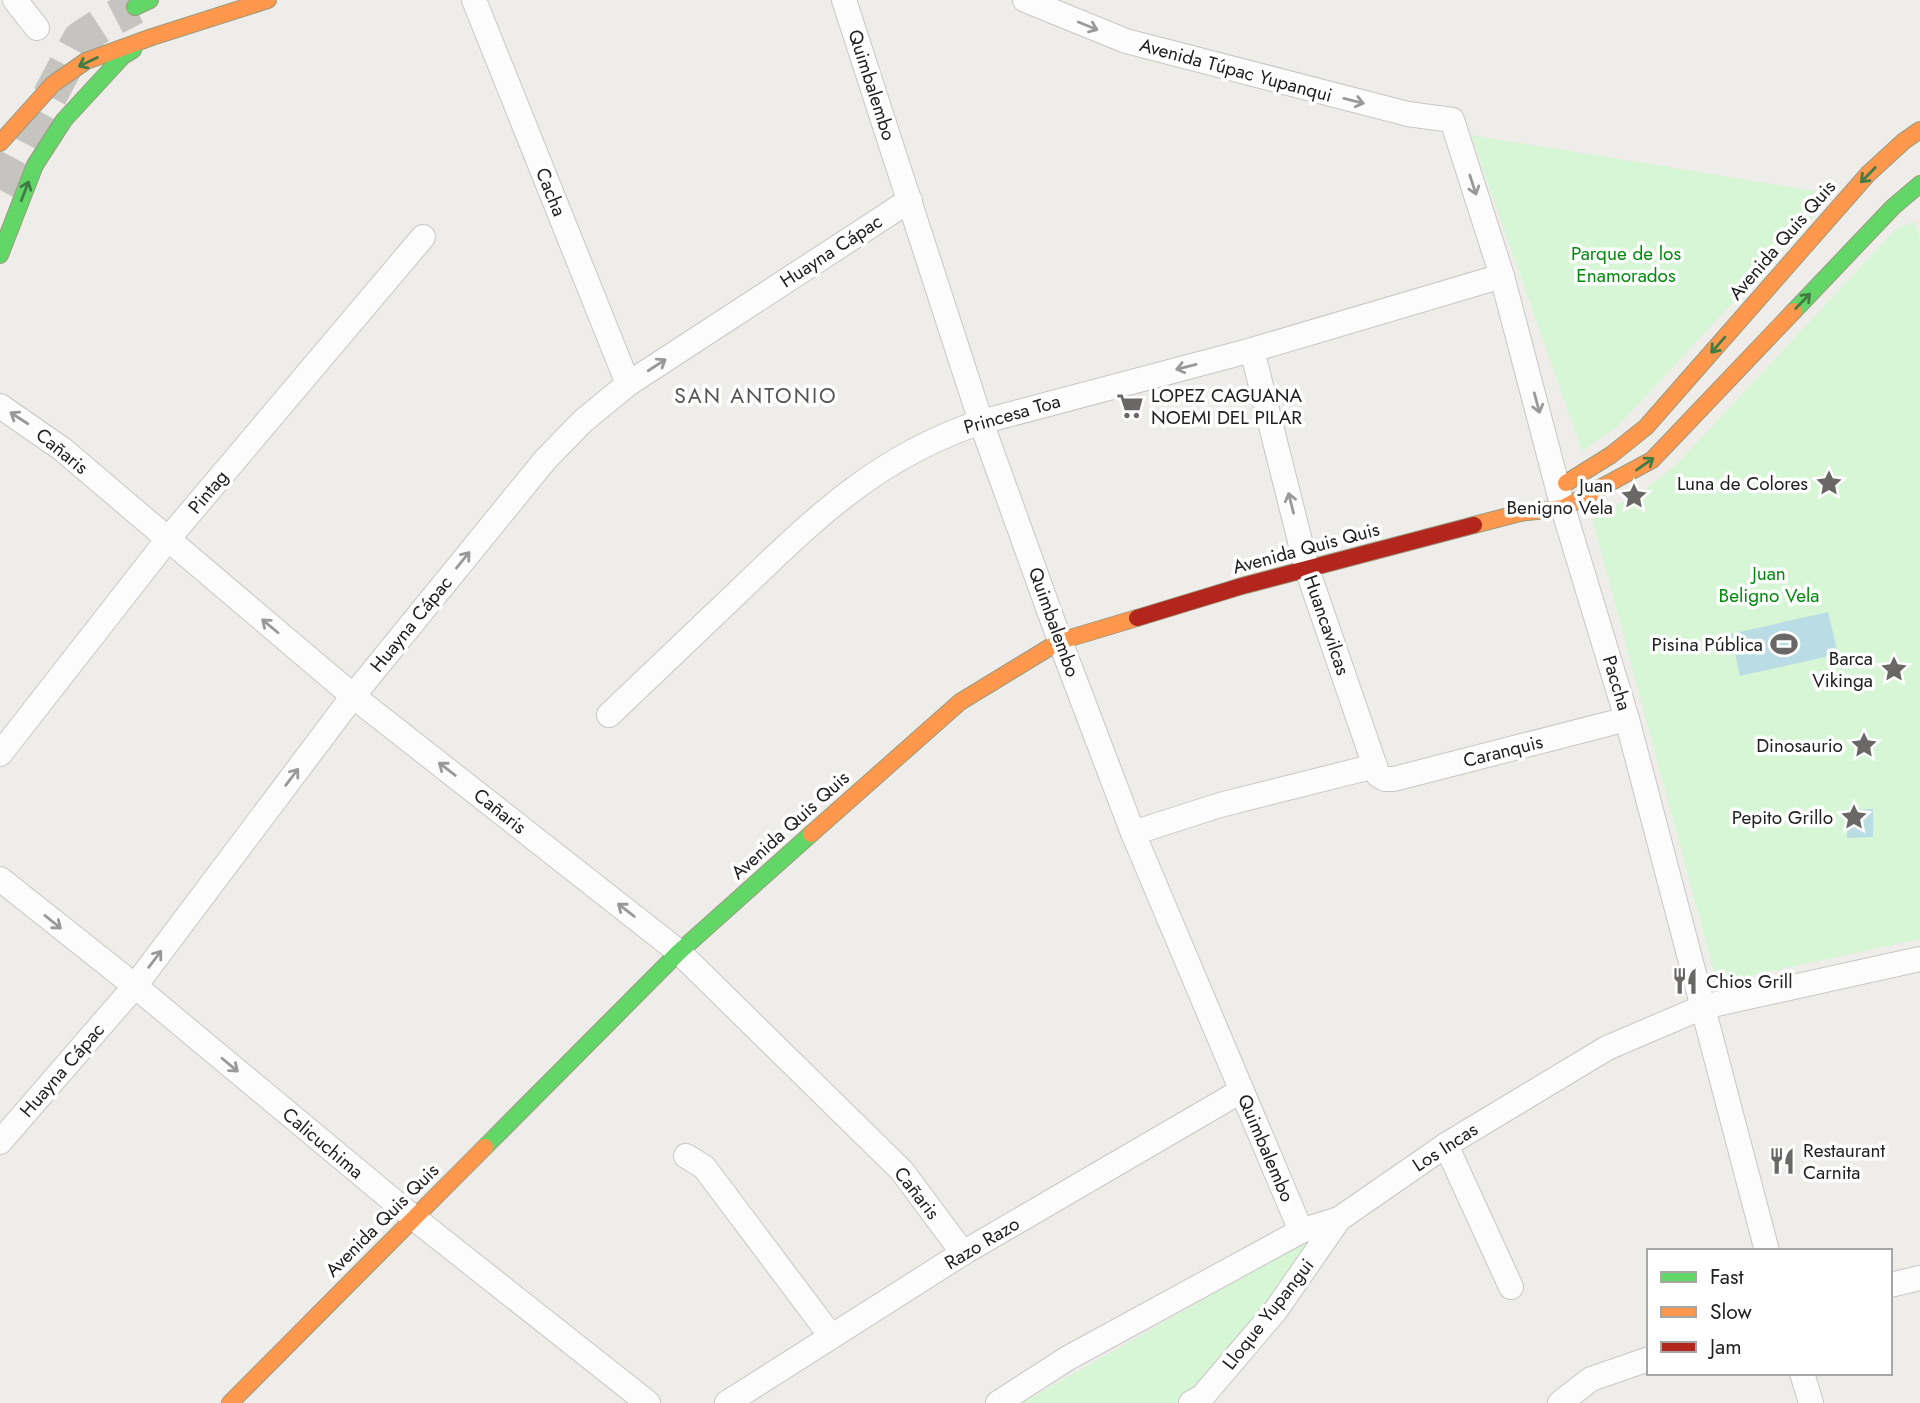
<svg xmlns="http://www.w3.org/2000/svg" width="1920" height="1403" font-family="Jost,sans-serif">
<rect width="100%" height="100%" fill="#efede9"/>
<g fill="#d6f6d5">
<polygon points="1471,135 1834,194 1617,427 1582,451"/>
<polygon points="1915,222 1920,238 1920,939 1717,983 1592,518 1643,491 1677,464 1896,229"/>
<polygon points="1335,1240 1208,1403 1022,1403 1297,1246"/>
</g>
<g fill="#badce4">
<polygon points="1828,612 1838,654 1740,676 1731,634"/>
<polygon points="1873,809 1873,837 1847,838 1848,810"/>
</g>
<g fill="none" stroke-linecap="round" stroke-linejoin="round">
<polyline stroke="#c6c4c1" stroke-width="35" stroke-dasharray="35 18" stroke-linecap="butt" points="0,190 80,39 106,22 135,7"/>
<defs>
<g id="street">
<polyline points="15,0 37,28"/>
<polyline points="474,0 628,384"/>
<polyline points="844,0 981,422 1060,641 1133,833 1301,1231"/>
<polyline points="1025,0 1126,41 1408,114 1452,120 1502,276 1563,508 1627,719 1767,1251"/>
<polyline points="1252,350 1307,569 1378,775 1385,779 1394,779 1627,719"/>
<polyline points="0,406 62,449 353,696 679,952 902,1171 963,1253"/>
<path d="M609,715C651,675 694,634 736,594C814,519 876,457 981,422L1252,350L1502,276"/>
<polyline points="0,754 168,539 423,237"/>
<polyline points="1133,833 1220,805 1375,766"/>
<polyline points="0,879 135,986 414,1218 648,1403"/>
<polyline points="0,1142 135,986 353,696 545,460 583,421 628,384 910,200"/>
<polyline points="1446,1145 1511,1287"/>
<polyline points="686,1156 704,1167 831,1336"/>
<polyline points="1890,1285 1920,1278"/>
<polyline points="1802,1373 1811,1403"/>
<polyline points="727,1403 963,1253 1241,1091"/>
<polyline points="998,1403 1068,1358 1301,1231 1339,1219 1446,1145 1607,1048 1703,1007 1920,959"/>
<polyline points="1191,1403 1202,1397 1276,1310 1339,1219"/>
<polyline points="1560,1403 1591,1379 1649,1359"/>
</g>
<g id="fast">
<polyline points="135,7 150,0"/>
<polyline points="0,255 35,165 64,120 123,56 133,50"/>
<polyline points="1794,311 1893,207 1920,184"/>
<polyline points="485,1147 679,952 811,834"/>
</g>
<g id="slow">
<polyline points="0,143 53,84 86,61 152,37 268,0"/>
<polyline points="1566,483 1611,455 1646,427 1868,174 1904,141 1920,130"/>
<polyline points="1474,525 1520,513 1563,508 1652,460 1794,311"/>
<polyline points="811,834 960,702 1060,641 1137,618"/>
<polyline points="230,1403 485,1147"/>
</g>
<polyline id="jam" points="1137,618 1242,586 1474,525"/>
</defs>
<use href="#street" stroke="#c8c7c5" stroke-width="26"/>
<use href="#fast" stroke="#999a7f" stroke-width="18"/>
<use href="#slow" stroke="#999a7f" stroke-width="18"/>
<use href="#jam" stroke="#999a7f" stroke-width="18"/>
<use href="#street" stroke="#fdfcfc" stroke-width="24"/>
<use href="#fast" stroke="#63d668" stroke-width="16"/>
<use href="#slow" stroke="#ff974d" stroke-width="16"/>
<use href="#jam" stroke="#b3261e" stroke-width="16"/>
</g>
<defs><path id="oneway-shaft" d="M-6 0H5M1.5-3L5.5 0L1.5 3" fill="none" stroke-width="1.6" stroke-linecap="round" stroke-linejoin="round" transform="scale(1.75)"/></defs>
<g stroke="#9a9999">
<use href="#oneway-shaft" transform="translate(1088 26) rotate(22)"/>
<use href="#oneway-shaft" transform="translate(1354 101) rotate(14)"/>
<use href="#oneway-shaft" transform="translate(1473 185) rotate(72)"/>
<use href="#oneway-shaft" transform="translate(657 365) rotate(-33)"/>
<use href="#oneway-shaft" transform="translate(1186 367) rotate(166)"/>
<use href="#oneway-shaft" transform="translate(1537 403) rotate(75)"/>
<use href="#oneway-shaft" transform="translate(19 418) rotate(-147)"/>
<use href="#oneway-shaft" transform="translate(1291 503) rotate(-104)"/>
<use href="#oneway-shaft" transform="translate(463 560) rotate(-51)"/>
<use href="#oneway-shaft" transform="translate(270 626) rotate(-140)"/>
<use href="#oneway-shaft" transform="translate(447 769) rotate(-142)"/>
<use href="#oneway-shaft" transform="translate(292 777) rotate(-53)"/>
<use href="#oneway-shaft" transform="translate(626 910) rotate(-142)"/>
<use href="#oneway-shaft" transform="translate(53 922) rotate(39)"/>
<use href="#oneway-shaft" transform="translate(155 959) rotate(-53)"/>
<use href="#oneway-shaft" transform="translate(230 1065) rotate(40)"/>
</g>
<g stroke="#427c44">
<use href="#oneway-shaft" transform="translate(88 62) rotate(154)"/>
<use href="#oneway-shaft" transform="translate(1868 175) rotate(134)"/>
<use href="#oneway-shaft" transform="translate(25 191) rotate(-69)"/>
<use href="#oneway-shaft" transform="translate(1803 301) rotate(-46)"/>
<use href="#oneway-shaft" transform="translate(1718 345) rotate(131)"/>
<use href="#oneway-shaft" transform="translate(1645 464) rotate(-35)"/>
</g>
<defs>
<symbol id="supermarket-bare" viewBox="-9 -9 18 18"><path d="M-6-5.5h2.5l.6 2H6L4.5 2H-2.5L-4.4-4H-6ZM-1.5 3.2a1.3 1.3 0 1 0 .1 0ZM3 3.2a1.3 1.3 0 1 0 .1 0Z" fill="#696867" stroke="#fff" stroke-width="2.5" paint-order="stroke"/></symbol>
<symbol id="sight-bare" viewBox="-9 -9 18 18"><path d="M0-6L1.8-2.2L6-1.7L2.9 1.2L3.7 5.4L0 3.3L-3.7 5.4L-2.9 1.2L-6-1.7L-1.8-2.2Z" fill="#696867" stroke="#fff" stroke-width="2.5" paint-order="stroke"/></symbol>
<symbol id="stadium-bare" viewBox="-9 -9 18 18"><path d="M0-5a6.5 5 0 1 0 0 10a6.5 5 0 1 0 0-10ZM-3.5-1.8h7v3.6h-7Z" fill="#696867" stroke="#fff" stroke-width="2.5" paint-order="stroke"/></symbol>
<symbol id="restaurant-bare" viewBox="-9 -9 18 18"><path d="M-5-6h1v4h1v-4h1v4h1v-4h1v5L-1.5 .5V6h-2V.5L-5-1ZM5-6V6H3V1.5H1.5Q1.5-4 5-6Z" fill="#696867" stroke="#fff" stroke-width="2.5" paint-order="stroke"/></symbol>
</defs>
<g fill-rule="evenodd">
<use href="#supermarket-bare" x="1111" y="387" width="38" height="38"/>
<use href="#sight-bare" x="1810" y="464" width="38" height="38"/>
<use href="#sight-bare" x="1615" y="477" width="38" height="38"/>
<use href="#stadium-bare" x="1765" y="625" width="38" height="38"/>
<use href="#sight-bare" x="1875" y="650" width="38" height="38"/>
<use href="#sight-bare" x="1845" y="726" width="38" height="38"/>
<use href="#sight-bare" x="1835" y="798" width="38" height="38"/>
<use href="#restaurant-bare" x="1666" y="962" width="38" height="38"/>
<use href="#restaurant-bare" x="1763" y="1142" width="38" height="38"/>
</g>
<g text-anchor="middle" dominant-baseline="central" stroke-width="7" stroke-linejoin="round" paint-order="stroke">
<g font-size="19" fill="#212121" stroke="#fff">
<text transform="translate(1236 70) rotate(15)">Avenida Túpac Yupanqui</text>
<text transform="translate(872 85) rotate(72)">Quimbalembo</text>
<text transform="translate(551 192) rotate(68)">Cacha</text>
<text transform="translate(1782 240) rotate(-49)">Avenida Quis Quis</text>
<text transform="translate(831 251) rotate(-33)">Huayna Cápac</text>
<text transform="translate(1012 414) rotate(-16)">Princesa Toa</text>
<text transform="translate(62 451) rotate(39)">Cañaris</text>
<text transform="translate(208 492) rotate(-50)">Pintag</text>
<text transform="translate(1306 548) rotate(-15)">Avenida Quis Quis</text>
<text transform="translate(1054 622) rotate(70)">Quimbalembo</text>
<text transform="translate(411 624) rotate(-51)">Huayna Cápac</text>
<text transform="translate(1327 625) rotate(71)">Huancavilcas</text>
<text transform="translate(1617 683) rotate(73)">Paccha</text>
<text transform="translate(1503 751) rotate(-14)">Caranquis</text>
<text transform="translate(500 811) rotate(38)">Cañaris</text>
<text transform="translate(790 825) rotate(-42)">Avenida Quis Quis</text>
<text transform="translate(62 1070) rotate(-49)">Huayna Cápac</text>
<text transform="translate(323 1143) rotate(40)">Calicuchima</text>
<text transform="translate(1445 1147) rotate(-33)">Los Incas</text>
<text transform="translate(1266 1148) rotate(67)">Quimbalembo</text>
<text transform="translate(917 1193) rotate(52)">Cañaris</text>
<text transform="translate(382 1220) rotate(-45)">Avenida Quis Quis</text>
<text transform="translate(982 1243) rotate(-31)">Razo Razo</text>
<text transform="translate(1268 1314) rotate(-52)">Lloque Yupangui</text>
</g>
<g font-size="19" fill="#038a0c" stroke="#fff">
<text x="1626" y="253">Parque de los<tspan x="1626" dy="22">Enamorados</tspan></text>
<text x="1769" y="573">Juan<tspan x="1769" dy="22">Beligno Vela</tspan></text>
</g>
<g font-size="19" fill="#212121" stroke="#fff" text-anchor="end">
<text x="1151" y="395" text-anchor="start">LOPEZ CAGUANA<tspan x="1151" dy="22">NOEMI DEL PILAR</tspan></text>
<text x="1808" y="483">Luna de Colores</text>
<text x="1613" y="485">Juan<tspan x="1613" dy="22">Benigno Vela</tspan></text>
<text x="1763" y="644">Pisina Pública</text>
<text x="1873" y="658">Barca<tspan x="1873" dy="22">Vikinga</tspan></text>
<text x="1843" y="745">Dinosaurio</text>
<text x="1833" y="817">Pepito Grillo</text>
<text x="1706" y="981" text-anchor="start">Chios Grill</text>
<text x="1803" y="1150" text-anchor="start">Restaurant<tspan x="1803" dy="22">Carnita</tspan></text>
</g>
<g font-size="21" letter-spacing="2" fill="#545454" stroke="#fff">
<text x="756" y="396">SAN ANTONIO</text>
</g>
</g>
<rect x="1647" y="1249" width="245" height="126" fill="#ffffff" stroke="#a6a6a6" stroke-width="2"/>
<rect x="1661" y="1272" width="35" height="10" fill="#63d668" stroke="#a6a6a6" stroke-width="2"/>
<text x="1710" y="1284" font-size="21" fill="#212121">Fast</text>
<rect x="1661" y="1307" width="35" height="10" fill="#ff974d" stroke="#a6a6a6" stroke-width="2"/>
<text x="1710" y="1319" font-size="21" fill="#212121">Slow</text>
<rect x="1661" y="1342" width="35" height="10" fill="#b3261e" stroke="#a6a6a6" stroke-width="2"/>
<text x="1710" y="1354" font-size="21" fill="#212121">Jam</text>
</svg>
